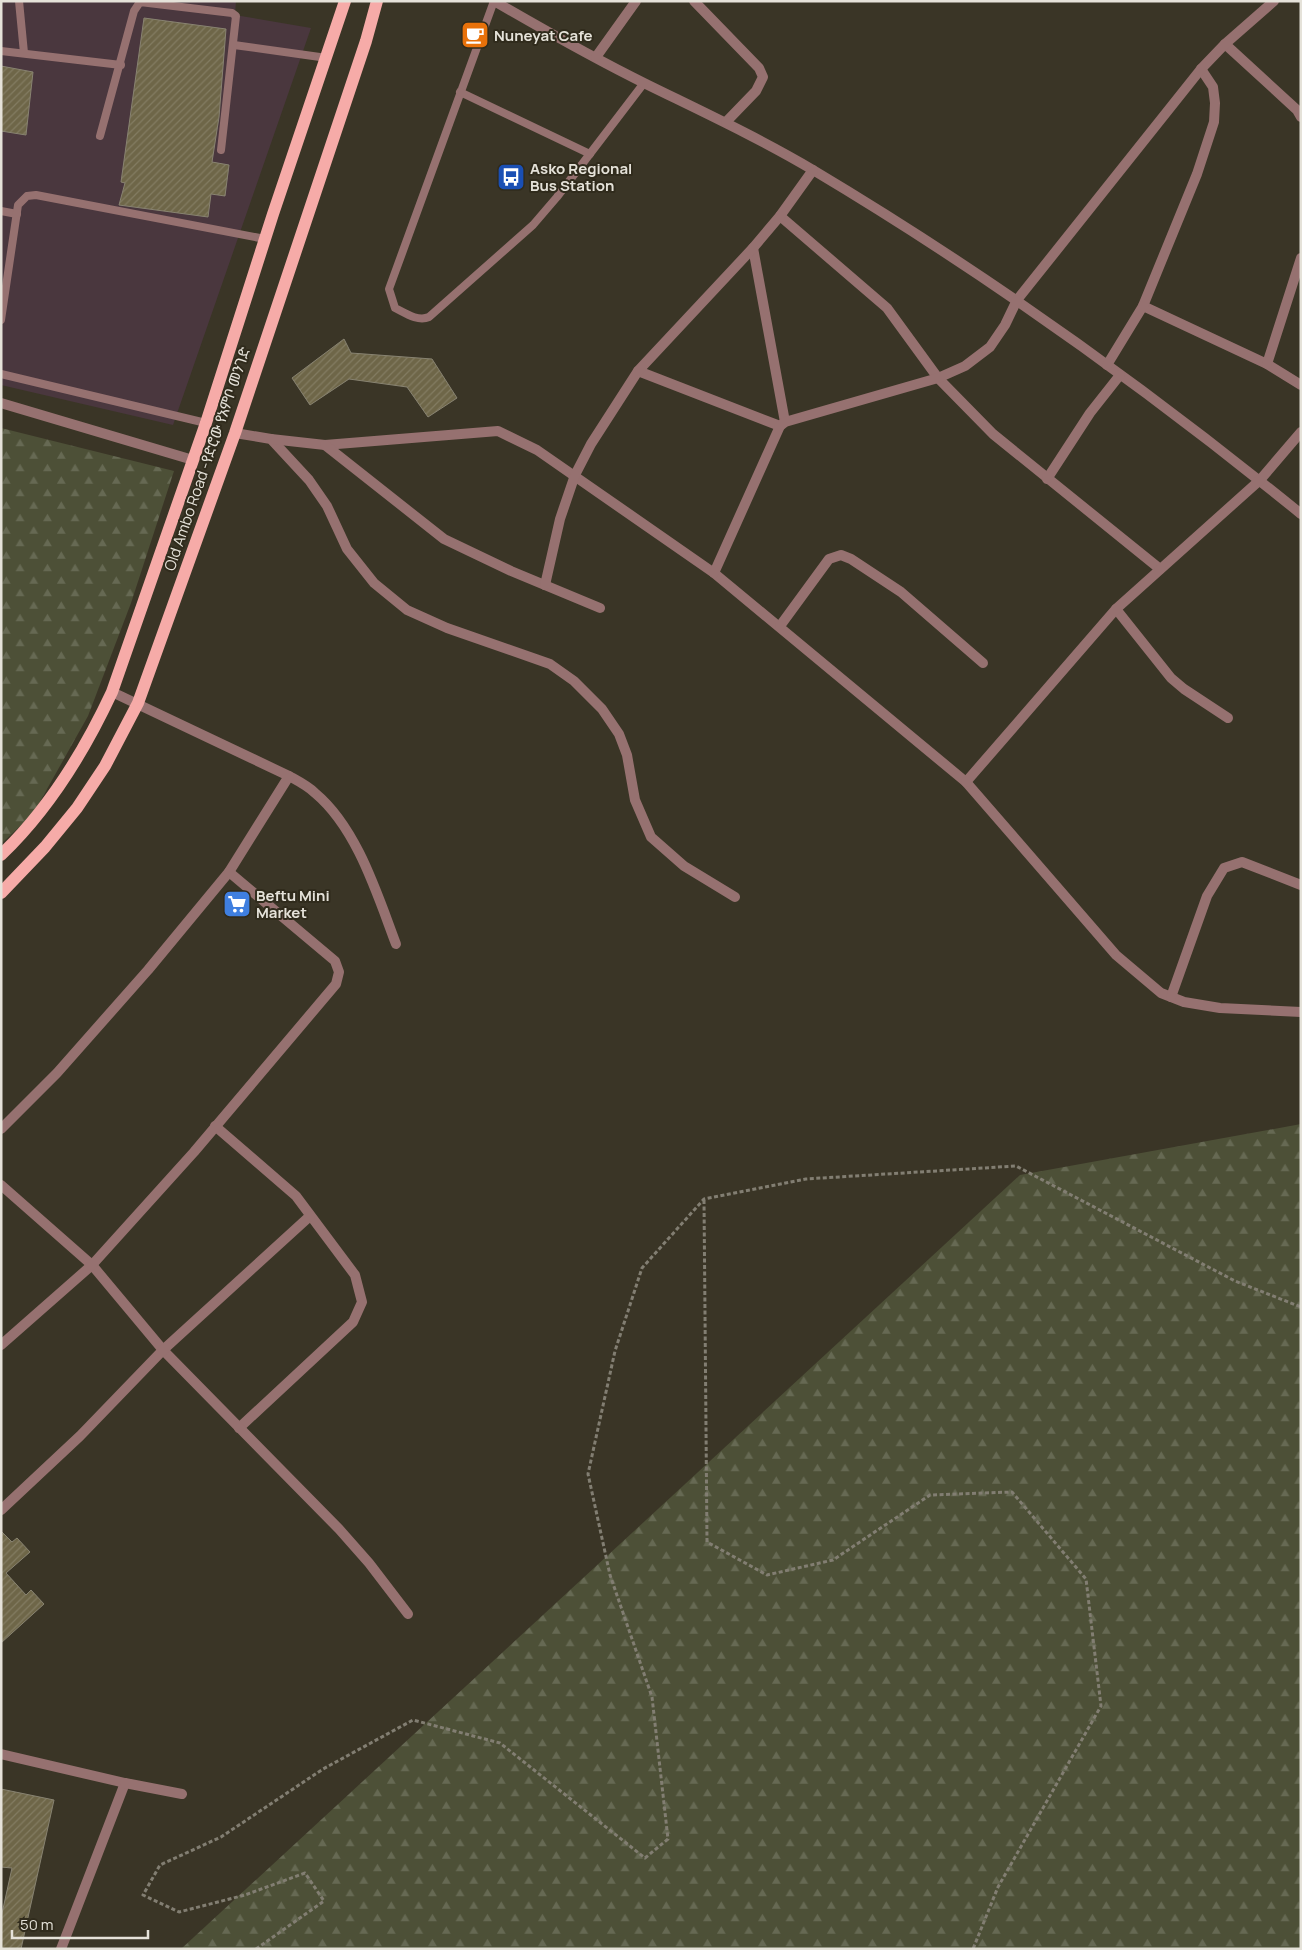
<svg xmlns="http://www.w3.org/2000/svg" width="1302" height="1950" font-family="Manrope,'Noto Sans Ethiopic',sans-serif">
<defs>
<pattern id="forest-firs" width="22" height="20" patternUnits="userSpaceOnUse" patternTransform="scale(1.25)"><rect width="22" height="20" fill="#4d5037"/><path d="M5 1l3.5 6h-7zM16 11l3.5 6h-7z" fill="#666953"/></pattern>
<pattern id="building-hatch" width="6" height="6" patternUnits="userSpaceOnUse" patternTransform="scale(1.25)"><rect width="6" height="6" fill="#6e6648"/><path d="M-1 1l2-2M0 6l6-6M5 7l2-2" fill="none" stroke="#837c62"/></pattern>
</defs>
<rect width="100%" height="100%" fill="#3a3526"/>
<polygon fill="#4a373e" points="1,1 236,1 235,15 311,28 173,425 1,385"/>
<g fill="url(#forest-firs)">
<polygon points="1,428 174,471 131,603 88,716 33,814 1,844"/>
<polygon points="1301,1124 1301,1949 181,1949 1020,1175"/>
</g>
<g fill="url(#building-hatch)" stroke="#888371">
<polygon points="144,18 226,29 219,117 212,162 229,165 225,196 211,194 208,217 119,205 125,183 121,182"/>
<polygon points="1,66 33,72 26,135 1,131"/>
<polygon points="344,339 351,353 432,359 457,398 428,417 407,387 349,379 310,405 292,378"/>
<polygon points="1,1531 12,1542 17,1538 30,1552 6,1573 26,1595 31,1590 44,1604 1,1643"/>
<polygon points="1,1789 54,1800 21,1949 1,1949 1,1918 12,1868 1,1867"/>
</g>
<g fill="none" stroke-linecap="round" stroke-linejoin="round">
<g stroke="#827e72" stroke-width="3" stroke-dasharray="4 2.5" stroke-linecap="butt">
<polyline points="704,1200 707,1542 767,1575 833,1560 930,1495 1012,1492 1086,1579 1101,1706 998,1887 973,1949"/>
<polyline points="256,1949 324,1901 305,1873 245,1895 179,1912 143,1895 160,1865 221,1837 323,1769 413,1720 500,1743 645,1858 668,1839 652,1697 610,1575 588,1474 615,1351 642,1268 704,1199 806,1179 1016,1166 1235,1281 1301,1307"/>
</g>
<g stroke="#967170" stroke-width="8">
<polyline points="19,1 24,53"/>
<path d="M494,1L389,289L395,308C405,313 418,322 429,317L533,225L557,197L644,83"/>
<polyline points="234,45 327,58"/>
<polyline points="1,51 121,65"/>
<polyline points="460,92 590,154"/>
<polyline points="100,136 134,11 140,2 232,13 236,16 221,150"/>
<polyline points="1,211 17,214"/>
<polyline points="1,320 18,205 27,196 36,195 265,239"/>
<polyline points="1,374 206,423"/>
</g>
<g stroke="#967170" stroke-width="10">
<path d="M494,1C544,30 595,59 646,84C703,112 759,138 813,170C984,272 1146,388 1301,514"/>
<polyline points="694,1 759,68 763,77 756,91 726,122"/>
<polyline points="1225,44 1297,110 1301,117"/>
<polyline points="596,57 636,1"/>
<polyline points="780,216 887,308 938,378 993,434 1160,569"/>
<polyline points="753,248 785,422"/>
<polyline points="1143,306 1267,364 1301,385"/>
<polyline points="1267,364 1301,258"/>
<polyline points="1107,365 1143,306 1197,174 1214,122 1215,103 1213,87 1201,69"/>
<polyline points="638,371 780,426"/>
<polyline points="1,403 193,460"/>
<polyline points="235,433 271,439 309,480 327,506 347,549 374,583 407,610 447,628 550,664 574,681 602,709 619,734 627,755 635,800 651,837 684,866 735,897"/>
<polyline points="271,439 325,445 498,431 537,450 714,573 966,782 1116,955 1161,993 1184,1002 1220,1008 1301,1012"/>
<polyline points="325,445 444,539 511,571 600,608"/>
<polyline points="1047,479 1090,413 1120,375"/>
<polyline points="714,573 780,426 785,422 938,378 965,366 990,347 1005,325 1017,300 1201,69 1225,44 1274,1"/>
<polyline points="545,585 560,519 575,475 591,444 638,371 753,248 780,216 813,170"/>
<polyline points="1116,609 1171,678 1184,689 1228,718"/>
<polyline points="780,626 829,559 841,555 851,559 901,592 983,663"/>
<path d="M289,776C298,781 308,786 315,793C357,828 377,894 396,944"/>
<polyline points="966,782 1116,609 1260,480 1301,432"/>
<polyline points="1171,997 1207,896 1224,868 1242,862 1301,885"/>
<polyline points="215,1126 296,1196 355,1275 362,1302 353,1322 239,1428"/>
<polyline points="1,1129 57,1073 148,970 229,872 289,776 112,692"/>
<polyline points="1,1185 92,1265 163,1350 339,1529 369,1563 408,1614"/>
<polyline points="1,1345 92,1265 194,1152 336,984 339,972 335,961 229,872"/>
<polyline points="1,1510 80,1436 163,1350 310,1216"/>
<polyline points="1,1754 125,1783 61,1949"/>
<polyline points="125,1783 182,1794"/>
</g>
<g stroke="#f6aba8" stroke-width="12">
<path d="M1,855C49,809 84,752 112,692L206,423L273,214L345,1"/>
<polyline points="1,893 45,847 77,808 105,766 138,703 235,433 366,41 377,1"/>
</g>
</g>
<defs>
<symbol id="cafe-square" viewBox="-11 -11 22 22"><rect x="-9" y="-9" width="18" height="18" rx="4" fill="#e8710a" stroke="#302b1c"/><path d="M-5.5-4.5H6V0H3Q3 3.5 0 3.5H-2.5Q-5.5 3.5-5.5 0ZM3-3.2v2h1.7v-2ZM-6 4.5H4V6H-6Z" fill="#fff"/></symbol>
<symbol id="bus-square" viewBox="-11 -11 22 22"><rect x="-9" y="-9" width="18" height="18" rx="4" fill="#1a4fb4" stroke="#302b1c"/><path d="M-5-6H5V4H4V6H2V4H-2V6H-4V4H-5ZM-3.5-4V0h7V-4ZM-3.5 1.2v1.5H-2V1.2ZM2 1.2v1.5H3.5V1.2Z" fill="#fff"/></symbol>
<symbol id="supermarket-square" viewBox="-11 -11 22 22"><rect x="-9" y="-9" width="18" height="18" rx="4" fill="#3f7fe0" stroke="#302b1c"/><path d="M-6-5.5h2.5l.6 2H6L4.5 2H-2.5L-4.4-4H-6ZM-1.5 3.2a1.3 1.3 0 1 0 .1 0ZM3 3.2a1.3 1.3 0 1 0 .1 0Z" fill="#fff"/></symbol>
</defs>
<g fill-rule="evenodd">
<use href="#cafe-square" x="459" y="19" width="32" height="32"/>
<use href="#bus-square" x="495" y="161" width="32" height="32"/>
<use href="#supermarket-square" x="221" y="888" width="32" height="32"/>
</g>
<g text-anchor="middle" dominant-baseline="central" stroke-width="4" stroke-linejoin="round" paint-order="stroke">
<g font-size="15" font-weight="bold" fill="#e5e2d9" stroke="#302b1c" text-anchor="start">
<text x="494" y="35">Nuneyat Cafe</text>
<text x="530" y="168">Asko Regional<tspan x="530" dy="17">Bus Station</tspan></text>
<text x="256" y="895">Beftu Mini<tspan x="256" dy="17">Market</tspan></text>
</g>
<g font-size="15" fill="#e5e2d9" stroke="#302b1c">
<text transform="translate(207 459) rotate(-71)">Old Ambo Road -የድሮው የአምቦ መንገድ</text>
</g>
</g>
<rect width="1302" height="1950" fill="none" stroke="#e5e2d9" stroke-width="5"/>
<path d="M12 1930v8h136v-8" fill="none" stroke="#e5e2d9" stroke-width="2.5"/>
<text x="20" y="1930" font-size="15" fill="#e5e2d9" stroke="#302b1c" stroke-width="4" paint-order="stroke">50 m</text>
</svg>
